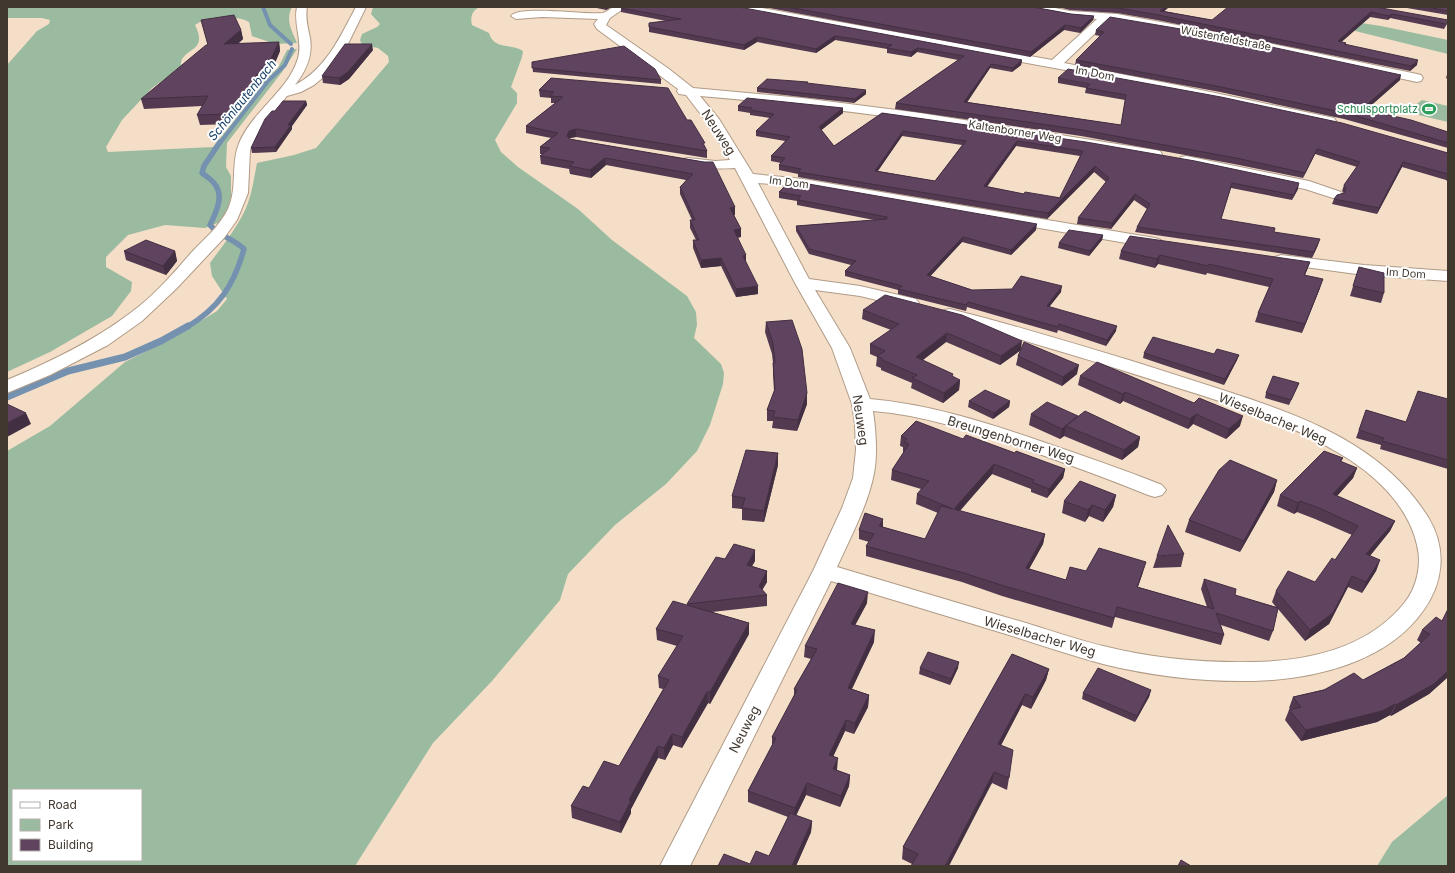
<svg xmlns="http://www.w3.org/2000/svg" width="1455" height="873" font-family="Inter,sans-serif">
<rect width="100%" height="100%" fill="#f4dec8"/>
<g fill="#9abb9f" fill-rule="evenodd">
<path d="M7,7H292C285,20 292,31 297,43L275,44L252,36L249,22C236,14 214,19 200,22L195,25C197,29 199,34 199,38C200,52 179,51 181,67L152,88L122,120L106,147L108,152L213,147L249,102L259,85L278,68L287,50L297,49L282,72L227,143L226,167L231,176V196L228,209L220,222L205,228L165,225L128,235L106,257V267L132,282L131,291L112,316L50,352L7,372V65L37,31L49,24L50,20L42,18H7Z"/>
<path d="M373,7H539L478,8C472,11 470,18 472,25L489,33C494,50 510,43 523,51L522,57L511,87L517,93V103L495,140L501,152L518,167L578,209L612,240L687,296L696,312L697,325L694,338L721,364L724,373L723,384L710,425L697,451L666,484L615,525L568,574L560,600L492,681L433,743L355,866H7V451L50,426L125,362L173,338L217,311L227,299L212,276L210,263C223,245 237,228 246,208C252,194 254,178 257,163L294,155L316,148L389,62L388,56L378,48L362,45L360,40L362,34L377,27L380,24L371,14ZM13,790H141V860H13Z"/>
<polygon points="1348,21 1381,26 1448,40 1448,54 1327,24"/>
<polygon points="1422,100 1448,106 1448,122 1406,112"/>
<polygon points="1448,795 1448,866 1377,866 1392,842"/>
</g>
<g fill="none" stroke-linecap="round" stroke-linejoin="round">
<g stroke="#7591b0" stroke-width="4">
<polyline points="263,7 270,25 291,44"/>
<polyline points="220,143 268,81 285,65 292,49"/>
</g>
<path stroke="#7591b0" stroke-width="5.5" d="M187,327C219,308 234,285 244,249C234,239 219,236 210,225C215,214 224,198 216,186C213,180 207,177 202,173L204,166L220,142"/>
<polyline stroke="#7591b0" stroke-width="7" points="7,397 68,371 125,357 161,341 188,326"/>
<defs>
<g id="street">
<path d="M297,7H307C305,18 308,28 310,38C313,56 306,71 295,85C326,69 340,37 356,7H366L346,48L326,75L314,85L301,92L287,96L261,127L250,150L248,193L237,220L224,238L176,289L142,321L108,345L50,375L7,393V380C50,362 92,342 129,314C153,297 172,275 191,253C205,238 219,227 228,209C238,187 230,163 240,141C254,110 289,90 298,58C303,41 293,24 297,7Z"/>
<path d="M613,7H626L610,18L606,25L669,69L693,88L802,98L920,113L1155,150L1160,151L1162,154L1160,157L1155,158C1004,132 853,109 700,96L719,119L753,174L803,179L1155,238L1161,240L1163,243L1161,246L1155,248L803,187L758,183L809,279L860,286L916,299L919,303L916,307L910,308L860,296L815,290L850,348L870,399C928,404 985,422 1040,441C1081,455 1122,469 1162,485L1166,490L1162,495L1155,497L1148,495C1106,478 1065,463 1022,448C974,432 924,415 873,411C876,432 878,457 873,478C866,509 850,538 837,567C893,584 949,600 1005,617C1038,626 1070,638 1103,646C1151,658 1203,663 1253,662C1308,661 1369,648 1405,602C1417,587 1422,564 1417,545C1408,504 1372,472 1337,452C1287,422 1230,404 1175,387C1098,362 1021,339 944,318L941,314L944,310L950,309C1011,324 1072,343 1132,361C1167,372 1201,383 1235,394C1309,418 1385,448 1428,517C1447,548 1444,582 1423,611C1386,663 1314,679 1254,681C1204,682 1151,676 1103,664C1070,655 1038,644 1006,634C948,616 889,599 831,581L690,866H660L813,571L842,508L853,478L856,450L855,424L852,404L832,348L795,283L735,168C717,169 700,169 683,165L681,162L683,159L688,158L715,161L730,160L706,121L686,95L679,94L677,91L678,89L597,29L594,24L598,19L542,17L516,19L511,16C519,5 586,15 603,13C606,12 610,9 613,7Z"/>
<polygon points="734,7 757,7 1052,60 1097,19 1070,17 1033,10 1028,7 1050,7 1070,11 1117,14 1215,32 1417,74 1421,75 1423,78 1421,81 1417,82 1215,38 1109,20 1064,63 1182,86 1334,118 1336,121 1334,124 1329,125 1109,78 739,10"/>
<polygon points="1186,156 1309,181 1341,192 1343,195 1341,198 1336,199 1305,189 1181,163 1179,160 1181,157"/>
<polygon points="1281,255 1364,265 1448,271 1448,281 1364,275 1275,263 1273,260 1275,257"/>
</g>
</defs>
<use href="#street" stroke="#b09b87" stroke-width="2"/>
<use href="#street" fill="#fff" fill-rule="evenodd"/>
</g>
<g fill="#533a51" fill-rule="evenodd">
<polygon points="592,7 611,7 606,10"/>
<polygon points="764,7 1033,7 1071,14 1094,16 1093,20 1080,33 1064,30 1030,57"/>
<polygon points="1058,7 1169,7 1164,11 1212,20 1376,7 1447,24 1444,29 1390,18 1388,20 1370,17 1341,42 1346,45 1417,65 1410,71 1157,20 1117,13 1070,10"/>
<polygon points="1401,7 1448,7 1448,15"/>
<polygon points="621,8 1022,60 1021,65 1012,72 990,68 967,102 1121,125 1125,100 1085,93 1086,88 1058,83 1058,78 1448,153 1448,182 1446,180 1402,167 1377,214 1332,204 1334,199 1344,193 1342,191 1344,185 1357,167 1315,154 1303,178 1234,164 1081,136 895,109 896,103 958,60 917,52 911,57 887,53 887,49 835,40 816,53 757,42 744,50 649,32 649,23 666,21 621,12"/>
<polygon points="201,20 241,30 243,39 238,44 279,42 280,51 272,70 265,76 230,124 200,125 197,115 202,106 144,109 141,99 208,45"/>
<polygon points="1096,30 1400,80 1366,110 1448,132 1448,148 1344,119 1220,92 1075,65 1076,60 1100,36 1095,35"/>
<polygon points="373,50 349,79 340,85 323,83 322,76"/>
<polygon points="532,62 661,80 661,84 533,72"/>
<polygon points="1448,71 1448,79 1446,78"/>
<polygon points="551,78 687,120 705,147 707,151 707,158 576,137 570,138 570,139 704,162 735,207 735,215 734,215 741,229 741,237 737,238 758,294 736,297 721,266 701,268 693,248 693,240 696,240 690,228 690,220 692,220 680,194 680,187 686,180 606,165 591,178 570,174 569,169 541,164 540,156 543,154 540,154 540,147 551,138 526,133 526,126 555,103 551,103 551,98 540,97 539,90"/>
<polygon points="757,88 866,90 866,94 854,103 757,92"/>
<polygon points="306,101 307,105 292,126 292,129 276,152 252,153 251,148 275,111"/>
<path d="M738,106L843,108V113L821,130L834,146L882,113L1298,189L1292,200L1231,188L1221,219L1274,232L1318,245L1312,258L1135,232L1137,227L1147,209L1134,200L1111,229L1077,224L1078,218L1106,182L1094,172L1047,219L798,177V174L779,170V165L781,163L771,161V156L785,141L756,136V131L770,118L750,115V113L738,111ZM902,136L962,145L935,181L878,171ZM1016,146L1080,156L1060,198L1024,194L987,187Z"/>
<polygon points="779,192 1036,230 1011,255 962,242 930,276 972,290 1061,292 1049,307 1116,331 1106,346 1058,330 1057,333 967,307 966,311 898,294 898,290 845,276 845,271 851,265 809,254 796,231 796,226 874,220 797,205 797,201 779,198"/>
<polygon points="1103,235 1102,240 1089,256 1058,248 1059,243"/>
<polygon points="124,251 175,251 177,261 166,275 126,260"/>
<polygon points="1121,251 1310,262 1305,275 1320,288 1302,333 1255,322 1258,313 1269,287 1207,273 1206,275 1158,264 1155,268 1119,259"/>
<polygon points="1359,267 1384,293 1381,303 1350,296"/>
<polygon points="863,310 1021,349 1077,374 1062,386 1016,365 1018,356 1021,350 1000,365 946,342 923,360 953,377 960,380 959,390 943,403 911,388 912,383 881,370 881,368 876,366 877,357 870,354 870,344 891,330 862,319"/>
<polygon points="766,322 807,393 807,404 797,431 772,428 773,421 767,421 767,410 774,391 773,374 773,363 772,354 765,332"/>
<polygon points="1144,353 1214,354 1239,355 1237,360 1224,385 1143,358"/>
<polygon points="1080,376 1240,426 1226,439 1193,424 1188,429 1123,401 1120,404 1078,385"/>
<polygon points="1299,383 1297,388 1289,405 1265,398 1266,393"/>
<polygon points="1448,399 1448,469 1380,449 1381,445 1356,438 1366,410 1406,422"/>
<polygon points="969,401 1010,401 1009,407 993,419 968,407"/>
<polygon points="1031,414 1078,416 1140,437 1138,447 1122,460 1064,436 1060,439 1029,425"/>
<polygon points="901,436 963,439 1015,453 1065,469 1063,478 1047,498 1031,492 1031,489 992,474 960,511 1045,534 1043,544 1029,569 1066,580 1086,571 1143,572 1138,587 1207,607 1201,589 1204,579 1235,595 1276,607 1272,602 1276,591 1315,582 1335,560 1352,535 1315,519 1297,512 1294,514 1277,506 1280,495 1343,458 1341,462 1357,468 1353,478 1337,496 1395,521 1390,531 1370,556 1380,560 1376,571 1362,593 1348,587 1329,624 1305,641 1278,609 1273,631 1269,641 1221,625 1224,635 1221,645 1115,617 1112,628 1002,596 962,582 866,556 866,546 869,542 859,539 859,530 883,527 925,539 938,513 916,504 917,494 921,489 891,480 892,470 904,452 903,452 903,447 900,446"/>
<polygon points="778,465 764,522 742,520 742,509 732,508 732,496"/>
<polygon points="1277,480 1274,492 1240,552 1185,532 1189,520"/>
<polygon points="1116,495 1113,507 1103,522 1089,516 1085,522 1062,513 1064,501"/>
<polygon points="1184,554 1181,567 1153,568 1157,556"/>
<polygon points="725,559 755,561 752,566 767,571 767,582 762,590 767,595 767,606 712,612 749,623 749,634 710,704 708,703 682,748 673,745 665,760 658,758 631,809 631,813 621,833 572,818 571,806 589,788 619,766 663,689 659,688 658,676 677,646 657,640 656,629 687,605 687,604"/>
<polygon points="867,603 855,625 874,642 852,689 869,695 868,707 854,734 845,731 833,757 837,770 850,775 849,786 840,807 806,795 796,816 812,821 811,832 796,866 750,864 769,856 788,817 748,802 748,791 772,745 772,737 794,697 794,689 811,659 804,657 805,646"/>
<polygon points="1448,609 1448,677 1429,694 1391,716 1390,715 1377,722 1301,741 1285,720 1289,710 1290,709 1289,708 1293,697 1363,680 1404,658 1421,643 1417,640 1422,630 1442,621"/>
<polygon points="1012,654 1049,669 1046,680 1031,709 1022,705 1001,745 1009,778 1007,790 992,783 912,864 902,859 903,847"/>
<polygon points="920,668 958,668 950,685 919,674"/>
<polygon points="1151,690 1149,697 1135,722 1082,699 1083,693"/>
</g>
<g fill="#432f42">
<polygon points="606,7 611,7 606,10"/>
<polygon points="1165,7 1169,7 1160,15 1160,11"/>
<polygon points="1371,12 1370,17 1337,46 1338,41"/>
<polygon points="1392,14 1390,18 1388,20 1389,16"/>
<polygon points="1094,16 1093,20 1080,33 1081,28"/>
<polygon points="1065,25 1064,30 1030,57 1031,52"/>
<polygon points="241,30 243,39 226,53 224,44"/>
<polygon points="835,36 835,40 816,53 816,49"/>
<polygon points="757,37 757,42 744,50 744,45"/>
<polygon points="279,42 280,51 272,70 265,76 230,124 227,114"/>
<polygon points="372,44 373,50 349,79 340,85 339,78"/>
<polygon points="918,48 917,52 911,57 911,52"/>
<polygon points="1022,60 1021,65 1012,72 1013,68"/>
<polygon points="1418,60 1417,65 1410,71 1411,66"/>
<polygon points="991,64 990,68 964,107 964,102"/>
<polygon points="1401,75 1400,80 1361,114 1362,109"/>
<polygon points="866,90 866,94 854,103 855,99"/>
<polygon points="306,101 307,105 292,126 292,129 276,152 275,147 288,125"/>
<polygon points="843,108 843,113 819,132 819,127"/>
<polygon points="576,129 576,137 570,138 568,143 567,136 569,131"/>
<polygon points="903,131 902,136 874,176 875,171"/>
<polygon points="1017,141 1016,146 983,191 984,186"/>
<polygon points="1317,149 1315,154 1303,178 1305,173"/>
<polygon points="605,158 606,165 591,178 590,170"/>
<polygon points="1403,162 1402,167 1377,214 1379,208"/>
<polygon points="1095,166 1094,172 1047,219 1048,213"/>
<polygon points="1299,183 1298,189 1292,200 1294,195"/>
<polygon points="1135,194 1134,200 1111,229 1112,223"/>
<polygon points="735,207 735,215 730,215 730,208"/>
<polygon points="1037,224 1036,230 1011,255 1011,250"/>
<polygon points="741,229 741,237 734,238 734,230"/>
<polygon points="1103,235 1102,240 1089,256 1090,251"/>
<polygon points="963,237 962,242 926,281 927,275"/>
<polygon points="1320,239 1318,245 1312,258 1314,252"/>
<polygon points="175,251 177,261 166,275 163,266"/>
<polygon points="746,255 746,264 743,256"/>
<polygon points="1160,255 1158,264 1155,268 1157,259"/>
<polygon points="721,258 721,266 701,268 701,260"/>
<polygon points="1310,262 1307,270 1301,284 1304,275"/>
<polygon points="1323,279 1320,288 1302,333 1305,324"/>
<polygon points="758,286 758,294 736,297 736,289"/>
<polygon points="1062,286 1061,292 1046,311 1047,306"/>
<polygon points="1117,326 1116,331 1106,346 1107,340"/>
<polygon points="947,333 946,342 915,366 916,357"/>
<polygon points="1022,341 1021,350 1000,365 1001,356"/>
<polygon points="1239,355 1237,360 1224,385 1225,379"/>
<polygon points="1079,365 1077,374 1062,386 1063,377"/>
<polygon points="960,380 959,390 943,403 944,393"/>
<polygon points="1125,392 1123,401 1120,404 1123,394"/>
<polygon points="807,393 807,404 797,431 798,420"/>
<polygon points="1010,401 1009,407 993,419 994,413"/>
<polygon points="26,413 31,424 7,437 7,423"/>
<polygon points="1196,414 1193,424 1188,429 1190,419"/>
<polygon points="1078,416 1066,426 1064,436 1060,439 1062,429"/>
<polygon points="1243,416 1240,426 1226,439 1229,429"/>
<polygon points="1140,437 1138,447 1122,460 1124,450"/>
<polygon points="778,453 778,465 764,522 764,511"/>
<polygon points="994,464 992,474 952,519 954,509"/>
<polygon points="1357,468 1353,478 1329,505 1333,494"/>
<polygon points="1065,469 1063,478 1047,498 1049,489"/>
<polygon points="1277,480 1274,492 1240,552 1244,541"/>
<polygon points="1116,495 1113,507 1103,522 1105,510"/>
<polygon points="1300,501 1297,512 1294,514 1298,503"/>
<polygon points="1092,505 1089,516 1085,522 1088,510"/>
<polygon points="883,519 883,528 879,526"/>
<polygon points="1395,521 1390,531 1362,565 1366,554"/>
<polygon points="1045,534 1043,544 1024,578 1026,568"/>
<polygon points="755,550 755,561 746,576 747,565"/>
<polygon points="1380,560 1376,571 1362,593 1366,582"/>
<polygon points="1146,562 1143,572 1134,597 1137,587"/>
<polygon points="767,571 767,582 758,597 759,586"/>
<polygon points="1352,576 1348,587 1329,624 1305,641 1310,630"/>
<polygon points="868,592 867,603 850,635 851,624"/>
<polygon points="749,623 749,634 710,704 710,692"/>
<polygon points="875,630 874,642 847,699 848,688"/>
<polygon points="959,662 958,668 950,685 951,679"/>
<polygon points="1049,669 1046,680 1031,709 1033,697"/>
<polygon points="1448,671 1448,677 1429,694 1391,716 1396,705"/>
<polygon points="1151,690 1149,697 1135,722 1137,716"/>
<polygon points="707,692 708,703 682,748 682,737"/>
<polygon points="1025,694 1022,705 996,755 998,744"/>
<polygon points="869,695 868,707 854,734 855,723"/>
<polygon points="1395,704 1390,715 1377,722 1301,741 1306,730"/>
<polygon points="846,720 845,731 828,767 829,755"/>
<polygon points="672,734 673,745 665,760 664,748"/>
<polygon points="658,746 658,758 631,809 631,813 621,833 620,822 629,800"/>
<polygon points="838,758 837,770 832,780 833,769"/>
<polygon points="994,772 992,783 949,866 945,866"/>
<polygon points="850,775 849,786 840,807 841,796"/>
<polygon points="807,783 806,795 794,819 795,808"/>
<polygon points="812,821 811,832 796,866 792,866"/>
</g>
<g fill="#60435e" stroke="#432f42" fill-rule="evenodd">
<polygon points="622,7 739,7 1022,60 1013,68 991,64 964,102 1121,125 1126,95 1086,88 1090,84 1058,78 1068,69 1221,97 1342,123 1448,153 1448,174 1403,162 1379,208 1334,199 1337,195 1344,193 1346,189 1344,185 1360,162 1317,149 1305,173 1236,158 1082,130 896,103 964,56 918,48 911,52 887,48 892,45 835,36 816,49 757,37 744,45 649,27 649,23 681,19 621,8"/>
<polygon points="788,7 1033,7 1071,14 1094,16 1081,28 1065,25 1031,52"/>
<polygon points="1101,7 1165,7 1160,11 1212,20 1228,7 1376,7 1448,20 1448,21 1446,24 1392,14 1389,16 1371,12 1338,41 1346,43 1344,44 1418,60 1411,66 1158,15 1118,8"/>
<polygon points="1427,7 1448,7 1448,11"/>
<polygon points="234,15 241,30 224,44 279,42 270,61 263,67 227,114 197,115 208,96 141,99 206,45 208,45 201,20"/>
<polygon points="1110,17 1216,35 1401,75 1362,109 1411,120 1448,132 1448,143 1346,113 1221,87 1076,60 1104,32 1096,30"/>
<polygon points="345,44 372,44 348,72 339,78 322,76"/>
<polygon points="624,46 655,69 661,80 532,68 532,62"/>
<polygon points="551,78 668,88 687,120 691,120 705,143 703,143 707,151 576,129 569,131 567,136 570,139 575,140 704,162 713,162 735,207 730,208 741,229 734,230 746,255 743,256 758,286 736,289 721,258 701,260 693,240 699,240 690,220 695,220 680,187 693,174 605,158 590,170 569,166 574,162 540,156 550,148 540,147 558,133 526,126 563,97 550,96 554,92 539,90"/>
<polygon points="767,79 808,82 807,83 866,90 855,99 757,88"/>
<path d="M747,98L843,108L819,127L834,146L882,113L1086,142L1195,161L1299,183L1294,195L1232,183L1221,219L1275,228L1274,232L1320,239L1314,252L1137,227L1150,204L1135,194L1112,223L1078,218L1109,178L1095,166L1048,213L798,172L801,169L779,165L785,158L771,156L790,137L756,131L774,114L750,110L752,108L738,106ZM903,131L966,141L935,181L875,171ZM1017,141L1083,151L1060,197L1061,198L1025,192L1024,194L984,186Z"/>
<polygon points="283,101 306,101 288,125 291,125 275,147 251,148 265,119 272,111 275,111"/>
<polygon points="789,182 803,183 1037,224 1011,250 963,237 927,275 972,290 1012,289 1021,276 1062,286 1047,306 1117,326 1107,340 1059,324 1058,327 968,302 966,305 898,289 902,286 845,271 856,261 809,249 796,226 887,219 887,217 798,200 801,196 779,192"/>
<polygon points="1069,230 1103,235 1090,251 1059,243"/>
<polygon points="1130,236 1310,262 1304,275 1323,279 1305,324 1258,313 1273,279 1209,264 1208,266 1160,255 1157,259 1121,251"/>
<polygon points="146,240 175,251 163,266 124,251"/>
<polygon points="1359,267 1384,273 1384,293 1353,286"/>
<polygon points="885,295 962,315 1022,341 1001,356 947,333 916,357 953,374 952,376 960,380 944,393 912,378 917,375 882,360 883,359 877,356 885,351 870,344 899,324 863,310"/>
<polygon points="792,320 802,349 807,393 798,420 773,417 775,411 767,410 775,389 773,363 775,363 773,343 766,322"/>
<polygon points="1153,337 1214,354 1217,349 1239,355 1225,379 1144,353"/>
<polygon points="1024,342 1079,365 1063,377 1018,356"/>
<polygon points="1097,362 1194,403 1199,398 1243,416 1229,429 1196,414 1190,419 1125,392 1123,394 1080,376"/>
<polygon points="1273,376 1299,383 1291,400 1266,393"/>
<polygon points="985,390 1010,401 994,413 969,401"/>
<polygon points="1418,391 1448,399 1448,460 1382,441 1384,438 1359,430 1366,410 1406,422"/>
<polygon points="1047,402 1078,416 1062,429 1031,414"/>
<polygon points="7,404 26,413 7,423"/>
<polygon points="1085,411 1140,437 1124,450 1066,426"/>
<polygon points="916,421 963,439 966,435 1015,453 1016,451 1065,469 1049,489 1032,482 1034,480 994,464 954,509 1045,534 1026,568 1066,580 1070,567 1086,571 1099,548 1146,562 1137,587 1214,609 1204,579 1236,589 1235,595 1278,608 1273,631 1216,613 1224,635 1117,607 1114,618 1004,586 964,573 866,546 874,534 859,530 865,513 883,519 879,526 925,539 941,506 953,509 917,494 929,481 892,470 909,444 904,442 907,439 901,436"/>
<polygon points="746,450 778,453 764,511 742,508 745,498 732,496"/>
<polygon points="1324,451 1343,458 1340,461 1357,468 1333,494 1395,521 1366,554 1380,560 1366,582 1352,576 1333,613 1310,630 1276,591 1288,571 1315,582 1332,558 1335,560 1358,526 1319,508 1300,501 1298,503 1280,495"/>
<polygon points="1230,460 1277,480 1244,541 1189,520 1219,470"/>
<polygon points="1080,481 1116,495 1105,510 1092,505 1088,510 1064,501"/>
<polygon points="1168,525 1184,554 1157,556"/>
<polygon points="734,544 755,550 747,565 767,571 759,586 767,595 687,604 716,557 725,559"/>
<polygon points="838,583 868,592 851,624 875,630 848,688 869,695 855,723 846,720 829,755 838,758 833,769 850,775 841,796 807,783 795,808 748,791 776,738 772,737 797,690 794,689 817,649 805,646"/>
<polygon points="673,601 749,623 710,692 707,692 682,737 672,734 664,748 658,746 629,800 631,801 620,822 571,806 583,786 589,788 604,761 619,766 669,680 658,676 683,636 656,629"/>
<polygon points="1448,609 1448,671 1434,684 1396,705 1395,704 1382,711 1306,730 1289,710 1301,707 1293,697 1324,690 1354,673 1363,680 1404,658 1430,634 1422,630 1436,617 1442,621"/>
<polygon points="928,652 959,662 951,679 920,668"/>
<polygon points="1012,654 1049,669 1033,697 1025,694 998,744 1013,750 1009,778 994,772 945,866 911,866 918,854 903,847"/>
<polygon points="1098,668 1151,690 1137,716 1083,693"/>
<polygon points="790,813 812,821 792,866 718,866 724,854 750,864 756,851 769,856"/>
<polygon points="1181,860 1191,866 1178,866"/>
</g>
<defs>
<symbol id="stadium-bare" viewBox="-9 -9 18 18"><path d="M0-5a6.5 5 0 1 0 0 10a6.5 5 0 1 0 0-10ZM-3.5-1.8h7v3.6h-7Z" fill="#2e9e5b" stroke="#fff" stroke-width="2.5" paint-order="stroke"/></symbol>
</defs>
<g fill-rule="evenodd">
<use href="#stadium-bare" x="1419" y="99" width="20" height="20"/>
</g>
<g text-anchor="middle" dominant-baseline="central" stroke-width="4" stroke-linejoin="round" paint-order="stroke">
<g font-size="11" fill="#413830" stroke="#fff">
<text transform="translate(1226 38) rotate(11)">Wüstenfeldstraße</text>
<text transform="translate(1095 73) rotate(11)">Im Dom</text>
<text transform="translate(1015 131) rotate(9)">Kaltenborner Weg</text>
<text transform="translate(789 182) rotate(7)">Im Dom</text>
<text transform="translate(1406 273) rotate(4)">Im Dom</text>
</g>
<g font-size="11" fill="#27864d" stroke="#fff" text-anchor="end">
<text x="1418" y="109">Schulsportplatz</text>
</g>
<g font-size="12" font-style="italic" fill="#113b64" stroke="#fff">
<text transform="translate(242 100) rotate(-51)">Schönlautenbach</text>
</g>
<g font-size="13" fill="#413830" stroke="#fff">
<text transform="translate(719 132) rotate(57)">Neuweg</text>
<text transform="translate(1273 418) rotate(22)">Wieselbacher Weg</text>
<text transform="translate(861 420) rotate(82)">Neuweg</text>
<text transform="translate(1011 439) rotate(17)">Breungenborner Weg</text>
<text transform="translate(1040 636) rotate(16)">Wieselbacher Weg</text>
<text transform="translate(744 729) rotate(-63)">Neuweg</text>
</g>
</g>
<rect width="1455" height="873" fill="none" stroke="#413830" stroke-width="16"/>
<rect x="12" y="789" width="130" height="72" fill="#ffffff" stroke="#b3afac"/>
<rect x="20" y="802" width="20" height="6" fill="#ffffff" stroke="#b3afac"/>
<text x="48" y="809" font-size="12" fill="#413830">Road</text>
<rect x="20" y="819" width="20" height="12" fill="#9abb9f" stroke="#b3afac"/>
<text x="48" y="829" font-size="12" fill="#413830">Park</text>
<rect x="20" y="839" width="20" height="12" fill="#60435e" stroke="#b3afac"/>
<text x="48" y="849" font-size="12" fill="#413830">Building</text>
</svg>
